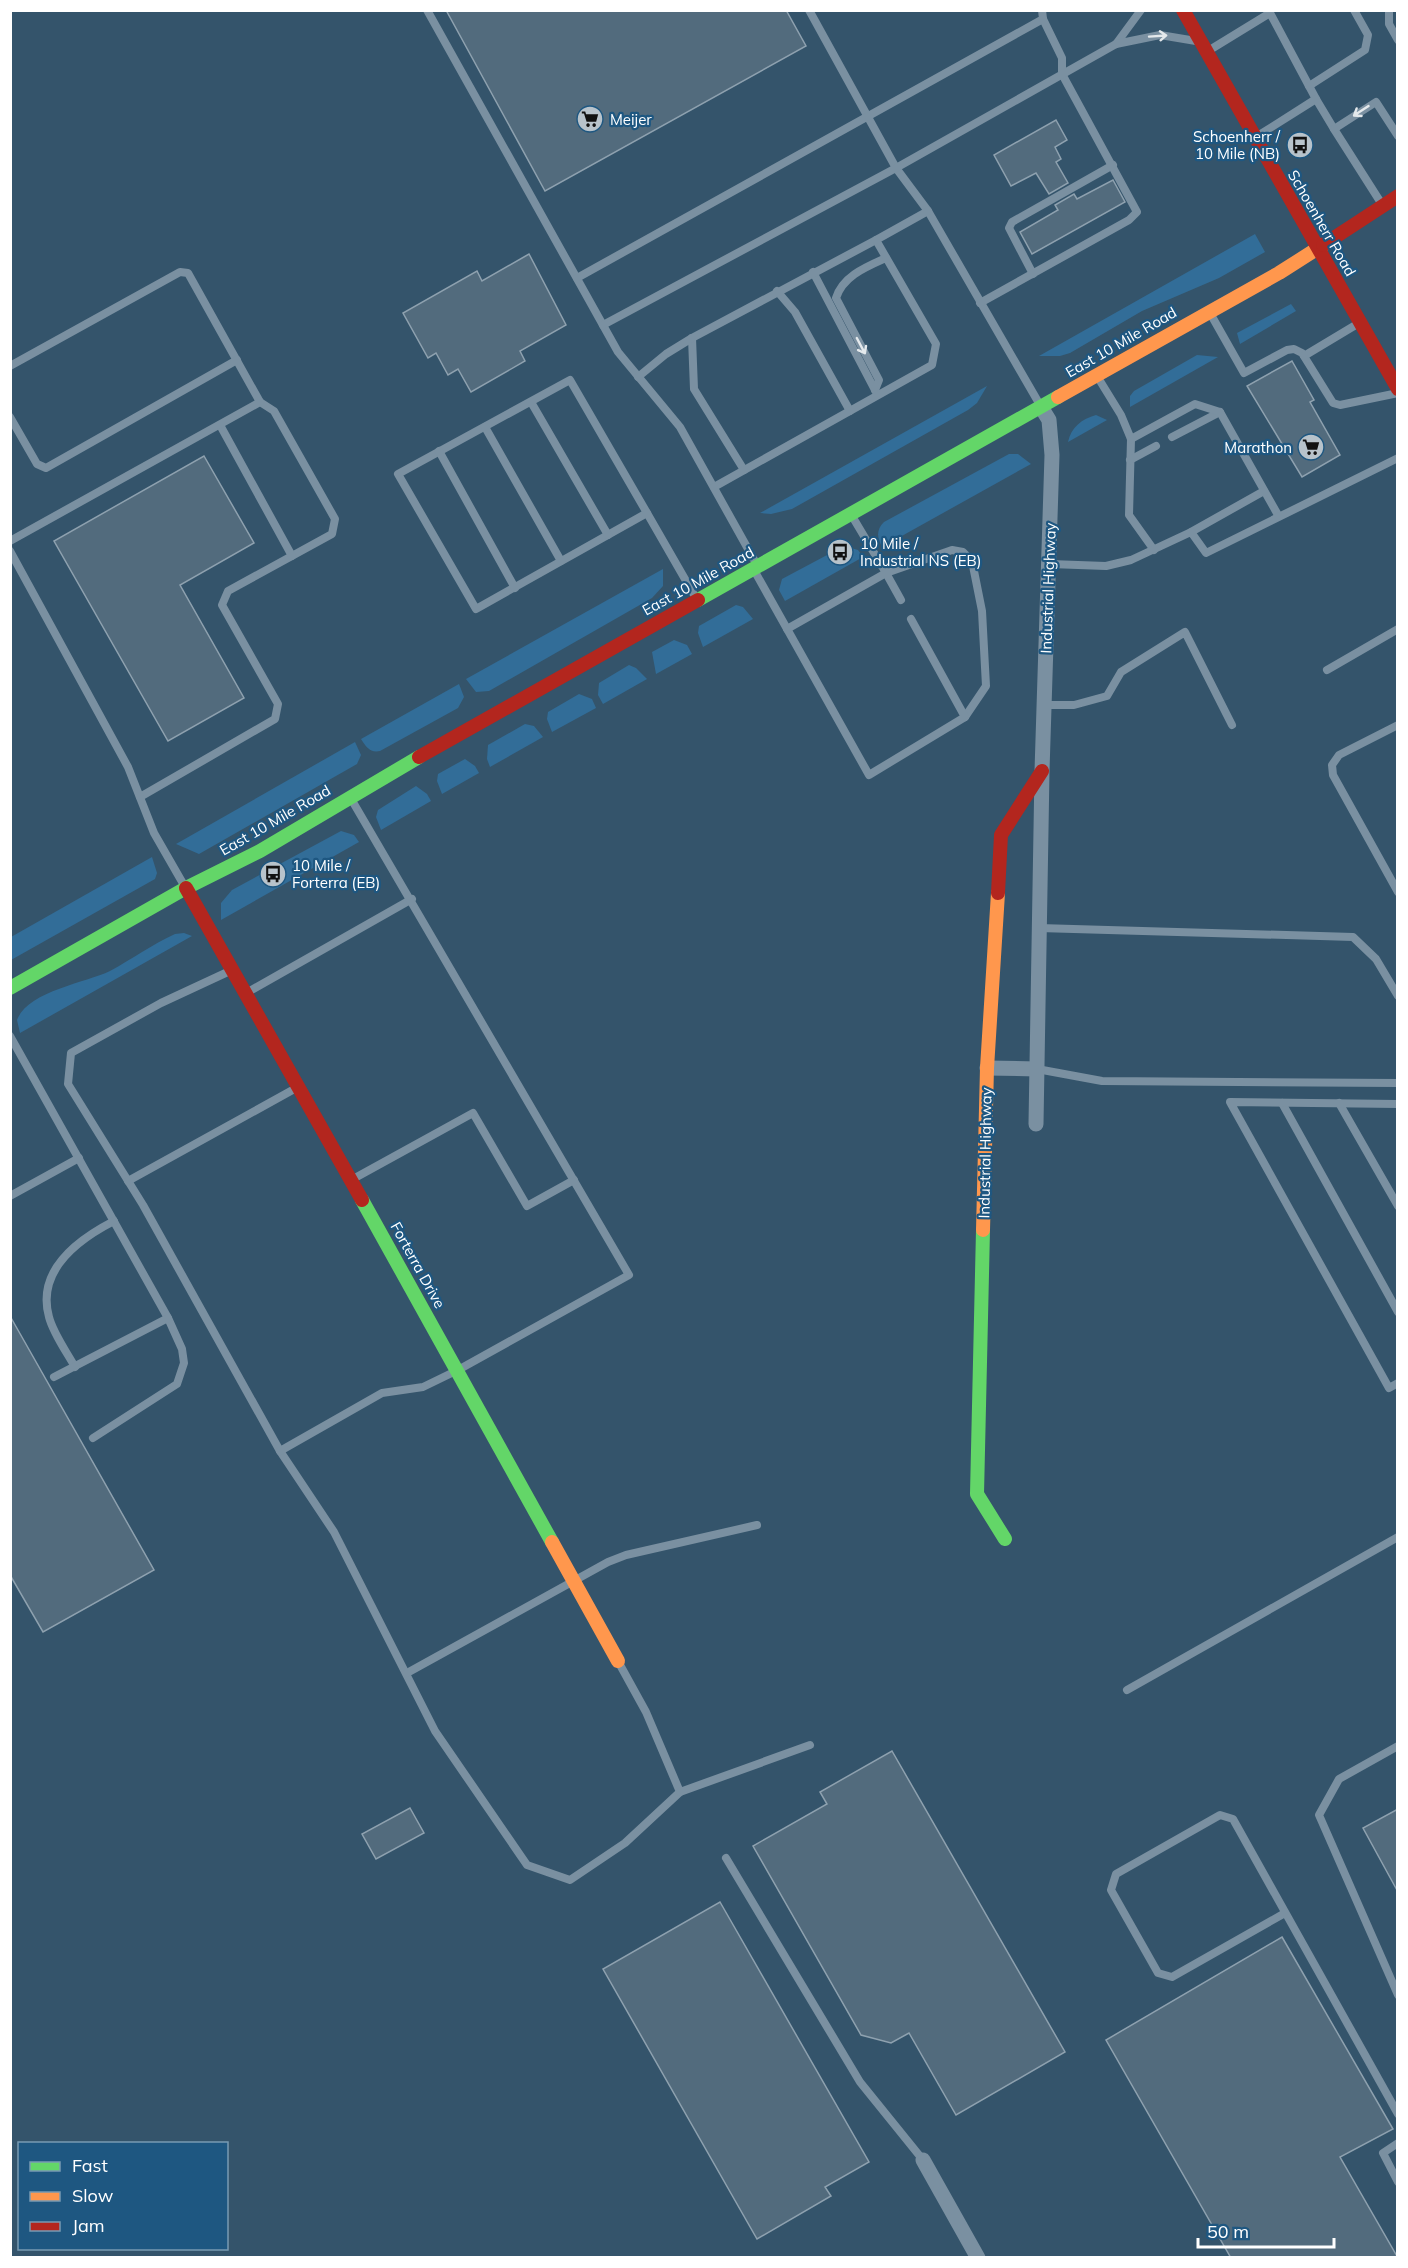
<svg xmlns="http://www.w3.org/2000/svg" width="1408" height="2268" font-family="Mulish,sans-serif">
<rect width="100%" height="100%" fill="#34546b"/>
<g fill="#326d98">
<polygon points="1255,234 1265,252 1219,278 1142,311 1070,353 1060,356 1039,356"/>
<polygon points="1291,304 1296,311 1240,344 1237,333"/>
<polygon points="1197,355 1218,357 1130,407 1130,396 1134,391"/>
<polygon points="987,386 977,403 968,410 792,509 771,514 760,513"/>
<path d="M1096,415L1107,420L1068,442C1071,427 1082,419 1096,415Z"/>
<path d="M1009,454H1018L1031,464L882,547C877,537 876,530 884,522Z"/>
<polygon points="844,546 858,550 863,557 785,601 779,590 782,579"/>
<polygon points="663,569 663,586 652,598 489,691 476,692 466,679"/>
<polygon points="736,605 743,607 753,619 703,647 698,633 699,626"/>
<polygon points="674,640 687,645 692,654 656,674 652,652"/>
<polygon points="629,665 636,668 647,679 603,704 598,695 599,683"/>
<path d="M459,684L464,697L458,708L380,751C370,753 366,747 361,739Z"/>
<polygon points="579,694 592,699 596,708 552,732 547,719 548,712"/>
<polygon points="525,724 534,726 543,737 490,767 487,759 488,745"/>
<polygon points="355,742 361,755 357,764 199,854 176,844"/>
<polygon points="465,759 475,766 479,773 442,794 437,781 438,774"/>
<polygon points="416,786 427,794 431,801 381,830 376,817 378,810"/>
<polygon points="341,831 354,835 359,842 221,920 221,903 232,890"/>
<polygon points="152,857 157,873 155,879 11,960 11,937"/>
<path d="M184,933L192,936L20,1033L17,1020C28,991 85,983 110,971C132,959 153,944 175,934Z"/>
</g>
<g fill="#526b7d" stroke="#8ea1af" stroke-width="1.5">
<polygon points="446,10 786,10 806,46 545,191"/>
<polygon points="1056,120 1067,140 1055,147 1061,159 1056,162 1068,183 1049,194 1036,173 1011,186 994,155"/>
<polygon points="1113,180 1125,202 1032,254 1020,232 1058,210 1055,205 1074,194 1077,199"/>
<polygon points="529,254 566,325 520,351 525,361 471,392 458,369 448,375 436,353 428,358 403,313 477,271 482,281"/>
<polygon points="1292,361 1314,400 1310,402 1340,455 1302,477 1247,386"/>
<polygon points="204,456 254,543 180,585 244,698 168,741 54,541"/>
<polygon points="10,1316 154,1570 43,1632 10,1575"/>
<polygon points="892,1751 1065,2052 956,2115 909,2033 891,2043 861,2035 753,1846 827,1804 820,1792"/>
<polygon points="410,1808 424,1833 376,1859 362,1834"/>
<polygon points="1398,1809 1398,1892 1363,1828"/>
<polygon points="720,1902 869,2162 825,2187 831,2196 757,2239 603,1969"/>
<polygon points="1282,1937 1393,2129 1340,2157 1398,2258 1231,2258 1106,2040"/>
</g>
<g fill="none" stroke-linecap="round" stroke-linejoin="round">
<g stroke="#7a90a1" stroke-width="8">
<polyline points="427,10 618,352 680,427 757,565"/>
<polyline points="809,10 896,168 928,211 1040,405"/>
<polyline points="1389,10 1389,24 1398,40"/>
<polyline points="1116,44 1141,10"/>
<polyline points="1208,51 1270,13 1316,99"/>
<polyline points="1309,86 1365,50 1368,35 1354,10"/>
<polyline points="1256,137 1316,99 1334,129"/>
<polyline points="1383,206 1334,129 1376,102 1398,136"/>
<polyline points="813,272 876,392"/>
<polyline points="1033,274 1009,228 1012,222 1113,165"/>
<polyline points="577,278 1043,19 1042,10"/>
<polyline points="777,291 795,312 850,411"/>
<polyline points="980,303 1129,220 1137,212 1062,74 1062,58 1043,19"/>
<polyline points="1210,313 1244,373 1287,350 1294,349 1302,353 1333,403 1340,405 1398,393"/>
<polyline points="603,325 896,168 1116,44 1160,35 1196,41"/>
<polyline points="692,338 694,389 744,470"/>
<polyline points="1304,356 1359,323"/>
<polyline points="10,366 180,272 188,273 260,402 274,411 335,519 332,534 228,591 222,605 278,704 275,719 140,797"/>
<polyline points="1097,376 1121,415 1131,439 1129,515 1154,550"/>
<polyline points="638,377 666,354 692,338 876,240"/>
<polygon points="570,380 647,513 476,609 398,474"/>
<path d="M875,390L879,380L836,298C843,276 866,267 886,258"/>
<polyline points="531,402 608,535"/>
<polyline points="10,417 37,464 46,468 237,360"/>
<polyline points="220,425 292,556"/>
<polyline points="485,427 561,561"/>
<polyline points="1172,437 1220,412"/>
<polyline points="1131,439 1195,404 1220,412 1278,515"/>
<polyline points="439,451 515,588"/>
<polyline points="1130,460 1156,446"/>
<polyline points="714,487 932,365 936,344 876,240 928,211"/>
<polyline points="647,513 697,600"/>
<polyline points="852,516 886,573 952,550 963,552 972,561 982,611 986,686 965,717"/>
<polyline points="1191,532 1264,491"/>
<polyline points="10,541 260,402"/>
<polyline points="10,551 128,767 154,833 185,887"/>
<polyline points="1050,564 1106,566 1131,560 1191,532 1206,553 1398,458"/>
<polyline points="754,570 869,775 965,717 911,619"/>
<polyline points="787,629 886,573 901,600"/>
<polyline points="1327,670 1398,629"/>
<polyline points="1043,705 1074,705 1107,696 1121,672 1185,632 1232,725"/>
<polyline points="1398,725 1339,755 1332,765 1333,775 1398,892"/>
<polyline points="1039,928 1353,937 1376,959 1398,996"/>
<polyline points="232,970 161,1003 71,1053 68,1084 143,1205 280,1451 334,1532 435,1731 527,1865 570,1880 625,1843 680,1792 646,1712 619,1663"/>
<polyline points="248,992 412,899"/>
<polyline points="10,1036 168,1318 182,1349 184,1363 177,1384 93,1438"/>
<polyline points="1037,1069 1102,1081 1398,1083"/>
<polyline points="1282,1103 1398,1312"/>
<polyline points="1339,1103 1398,1206"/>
<polyline points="1398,1104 1230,1102 1389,1388 1398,1383"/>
<polyline points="353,1179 473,1113 527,1206 574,1180"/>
<polyline points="128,1181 298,1087"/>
<polyline points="10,1196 79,1158"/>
<path d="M75,1367C66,1351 53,1333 49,1317C36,1270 79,1239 114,1221"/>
<polyline points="54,1377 168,1318"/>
<polyline points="280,1451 382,1393 423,1387 458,1370 629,1275 350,797"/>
<polyline points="407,1673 608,1562 626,1555 757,1525"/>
<polyline points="1127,1690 1398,1537"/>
<polyline points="1398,1746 1339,1779 1319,1815 1398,1995"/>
<polyline points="680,1792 810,1745"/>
<polyline points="726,1858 860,2082 923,2160"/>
<polyline points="1285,1913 1172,1977 1158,1973 1111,1890 1116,1874 1220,1815 1233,1819 1398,2114"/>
<polyline points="1398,2143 1383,2153 1398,2182"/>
</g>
<g stroke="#7a90a1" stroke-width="15">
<polyline points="987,1068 1037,1069"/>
<polyline points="1036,1124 1042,771 1052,455 1049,420 1041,407"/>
<polyline points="923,2160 978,2258"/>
</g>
<g stroke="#63d668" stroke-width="14">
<polyline points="698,600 1058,397"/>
<polyline points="10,988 186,888 260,851 419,757"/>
<polyline points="362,1200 552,1542"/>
<polyline points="983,1230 977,1494 1005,1539"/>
</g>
<g stroke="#ff974d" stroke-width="14">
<polyline points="1058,397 1279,273 1323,245"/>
<polyline points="983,1230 987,1068 998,893"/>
<polyline points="552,1542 618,1661"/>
</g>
<g stroke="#b3261e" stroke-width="14">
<polyline points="1183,10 1398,389"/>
<polyline points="1323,245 1398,196"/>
<polyline points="419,757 698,600"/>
<polyline points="186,888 362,1200"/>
<polyline points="998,893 1001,835 1042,771"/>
</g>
</g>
<defs><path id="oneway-shaft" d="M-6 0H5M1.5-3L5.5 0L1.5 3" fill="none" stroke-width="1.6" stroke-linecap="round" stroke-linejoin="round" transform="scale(1.5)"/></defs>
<g stroke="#e4e9ec">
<use href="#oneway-shaft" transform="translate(1158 36) rotate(-4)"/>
<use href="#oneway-shaft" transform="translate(1361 111) rotate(147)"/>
<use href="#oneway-shaft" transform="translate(861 346) rotate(62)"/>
</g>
<defs>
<symbol id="supermarket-disc" viewBox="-11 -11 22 22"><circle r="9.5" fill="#b8c3cb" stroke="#1e5781"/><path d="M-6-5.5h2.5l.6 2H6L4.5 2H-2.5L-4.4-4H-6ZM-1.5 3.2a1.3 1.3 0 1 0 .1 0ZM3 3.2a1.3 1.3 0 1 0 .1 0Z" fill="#111"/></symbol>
<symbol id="bus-disc" viewBox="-11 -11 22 22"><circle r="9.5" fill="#b8c3cb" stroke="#1e5781"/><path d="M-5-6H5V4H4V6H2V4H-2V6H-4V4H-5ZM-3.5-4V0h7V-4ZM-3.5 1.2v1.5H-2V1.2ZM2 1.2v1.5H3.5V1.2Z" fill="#111"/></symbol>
</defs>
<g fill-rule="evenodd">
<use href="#supermarket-disc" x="575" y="104" width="30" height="30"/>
<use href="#bus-disc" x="1285" y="130" width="30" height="30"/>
<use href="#supermarket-disc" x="1296" y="432" width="30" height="30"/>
<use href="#bus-disc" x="825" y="537" width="30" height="30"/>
<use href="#bus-disc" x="258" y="859" width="30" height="30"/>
</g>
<g text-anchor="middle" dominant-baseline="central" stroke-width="4.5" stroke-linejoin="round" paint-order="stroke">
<g font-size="15" fill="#fff" stroke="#1e5781" text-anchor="start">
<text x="610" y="119">Meijer</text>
<text x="1280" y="136" text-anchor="end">Schoenherr /<tspan x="1280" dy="17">10 Mile (NB)</tspan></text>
<text x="1292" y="447" text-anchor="end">Marathon</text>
<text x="860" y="543">10 Mile /<tspan x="860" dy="17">Industrial NS (EB)</tspan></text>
<text x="292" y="865">10 Mile /<tspan x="292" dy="17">Forterra (EB)</tspan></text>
</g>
<g font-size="15" fill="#fff" stroke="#1e5781">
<text transform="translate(1322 223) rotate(60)">Schoenherr Road</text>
<text transform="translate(1121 342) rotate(-30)">East 10 Mile Road</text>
<text transform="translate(698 581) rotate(-29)">East 10 Mile Road</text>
<text transform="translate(1048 588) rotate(-88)">Industrial Highway</text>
<text transform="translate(275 820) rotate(-30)">East 10 Mile Road</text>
<text transform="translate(985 1153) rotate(-89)">Industrial Highway</text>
<text transform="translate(418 1265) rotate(61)">Forterra Drive</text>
</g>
</g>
<rect width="1408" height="2268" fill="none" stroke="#ffffff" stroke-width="24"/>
<rect x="18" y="2142" width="210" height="108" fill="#1e5781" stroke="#789ab3" stroke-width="1.5"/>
<rect x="30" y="2162" width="30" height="9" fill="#63d668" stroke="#789ab3" stroke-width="1.5"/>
<text x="72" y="2172" font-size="18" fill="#ffffff">Fast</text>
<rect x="30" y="2192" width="30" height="9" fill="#ff974d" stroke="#789ab3" stroke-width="1.5"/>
<text x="72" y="2202" font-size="18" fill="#ffffff">Slow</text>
<rect x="30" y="2222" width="30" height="9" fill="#b3261e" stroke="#789ab3" stroke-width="1.5"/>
<text x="72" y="2232" font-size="18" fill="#ffffff">Jam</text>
<path d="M1198 2238v9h136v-9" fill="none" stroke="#ffffff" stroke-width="3"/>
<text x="1207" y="2238" font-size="18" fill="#ffffff" stroke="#1e5781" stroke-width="4.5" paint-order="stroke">50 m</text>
</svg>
